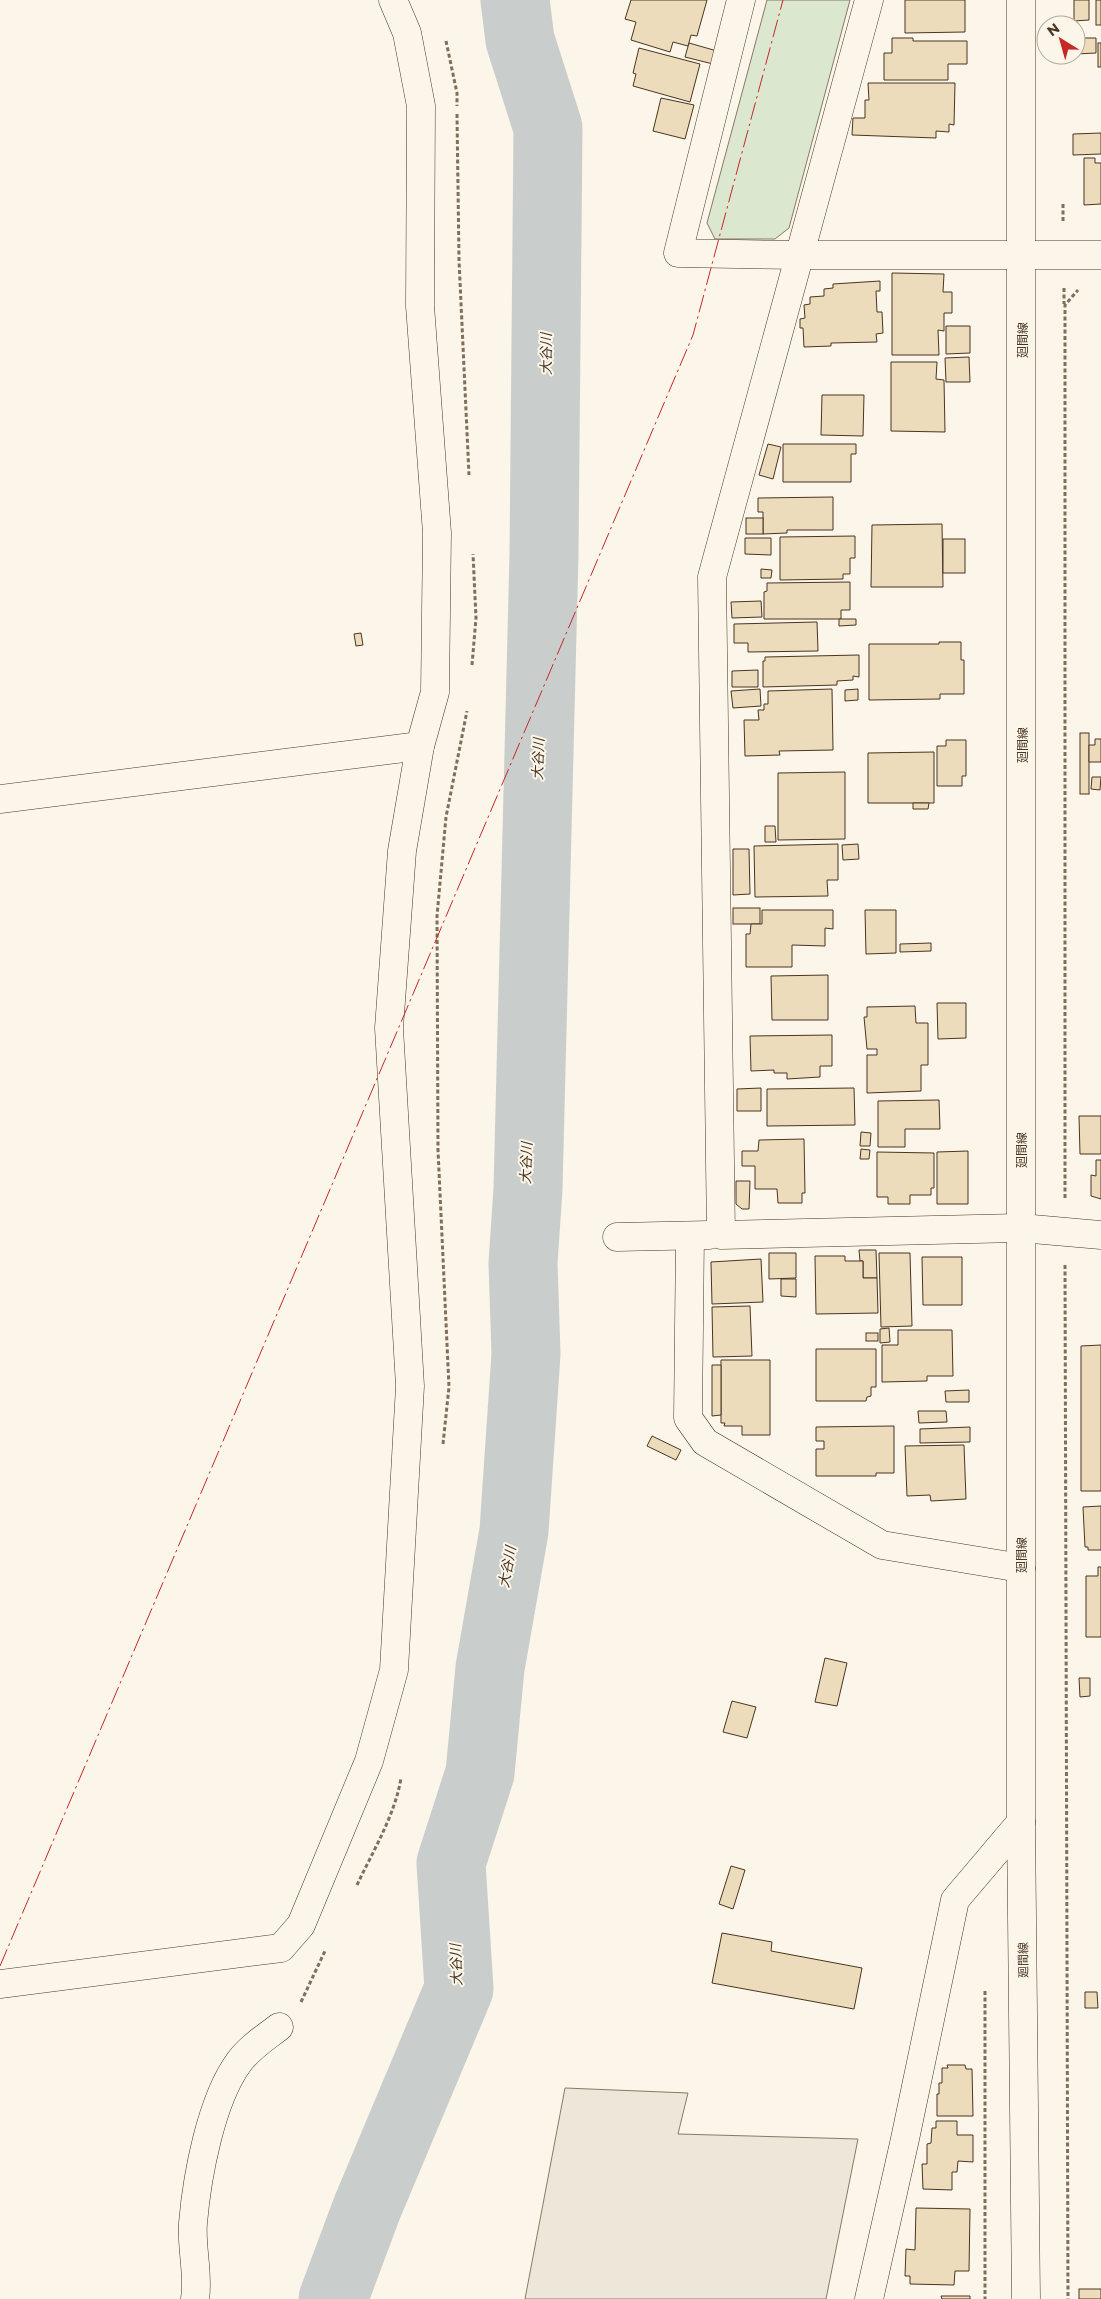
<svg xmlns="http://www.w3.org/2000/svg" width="1101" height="2299" font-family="Montserrat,'Noto Sans JP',sans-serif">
<rect width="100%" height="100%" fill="#fbf6e9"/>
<polygon fill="#dce7d0" stroke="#887966" points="767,0 850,0 789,228 775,239 715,239 707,223"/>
<polygon fill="#ede7d9" stroke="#887966" points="565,2088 688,2093 678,2134 858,2139 826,2299 525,2299"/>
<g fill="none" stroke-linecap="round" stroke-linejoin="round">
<polyline stroke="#c9cecd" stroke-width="69" points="333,2299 367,2208 459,1989 451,1863 480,1773 490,1668 514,1531 526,1354 523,1263 528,1189 544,554 548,128 520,40 515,0"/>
</g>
<g fill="#ecdcbc" stroke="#4a3520">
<polygon points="631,0 707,0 697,36 691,35 688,46 673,42 670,52 631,40 636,22 625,19"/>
<polygon points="905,0 965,0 965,32 905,33"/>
<polygon points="1074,0 1089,0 1089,20 1074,21"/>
<rect x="1096" y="0" width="5" height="25"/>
<polygon points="892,38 913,38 913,41 967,41 967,64 948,64 948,80 884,80 884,53 892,53"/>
<polygon points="1076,38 1096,38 1096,53 1076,54"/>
<polygon points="689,43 717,51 713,64 685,57"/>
<rect x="1098" y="43" width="3" height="24"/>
<polygon points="639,48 700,64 690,102 633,86 636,74 633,73"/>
<polygon points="868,83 955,83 954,125 949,124 949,132 936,131 936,138 852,135 853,118 865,118 865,100 869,100"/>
<polygon points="661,98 694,105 685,139 653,131"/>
<polygon points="1101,133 1101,154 1073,155 1073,134"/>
<polygon points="1084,158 1095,158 1095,163 1101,163 1101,204 1084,205"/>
<polygon points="892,273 944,274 943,292 952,292 952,313 944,313 944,331 938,330 939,355 892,355"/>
<polygon points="880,281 880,291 876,291 877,312 882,312 883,333 876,334 877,342 831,343 831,346 804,347 803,328 800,328 800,319 805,318 804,305 810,304 810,297 824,296 824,289 833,288 833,284"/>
<polygon points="946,326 970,326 970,353 946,354"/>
<polygon points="969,357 970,382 946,382 945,358"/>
<polygon points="891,362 937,362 936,379 944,380 945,432 891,431"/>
<polygon points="822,395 864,395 863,436 821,435"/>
<polygon points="768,444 781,447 773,479 759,475"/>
<polygon points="783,444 856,444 856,454 851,454 851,482 783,482"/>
<polygon points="833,497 833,530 787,530 787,533 763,534 763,512 758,512 758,498"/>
<rect x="746" y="518" width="17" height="16"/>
<polygon points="942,524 943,587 871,587 872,525"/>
<polygon points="855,536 855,558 850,558 850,574 843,574 843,579 780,580 780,537"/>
<polygon points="745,538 771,538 771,555 745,554"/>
<rect x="943" y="539" width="22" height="34"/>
<polygon points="761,569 772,570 771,578 761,578"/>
<polygon points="850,582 850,610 841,610 841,619 764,619 764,592 767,591 767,583"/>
<polygon points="761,601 762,617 732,618 731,602"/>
<polygon points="839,619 856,619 856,625 839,626"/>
<polygon points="817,622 818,651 748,652 748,643 734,643 734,624"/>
<polygon points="361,633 363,645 356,646 354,634"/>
<polygon points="939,642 961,642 961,660 964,660 964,694 940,694 940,699 869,700 869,644 939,644"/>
<polygon points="859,655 859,677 853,676 853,680 837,681 837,685 763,687 763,661 765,661 765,657"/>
<polygon points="758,670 758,687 732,687 732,671"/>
<polygon points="760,689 761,706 733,708 731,691"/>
<polygon points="832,689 833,750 779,751 780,755 745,756 744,720 759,720 758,710 764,710 764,704 768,704 768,691"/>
<polygon points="858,689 858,700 845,701 845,690"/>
<rect x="1080" y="733" width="9" height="61"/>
<polygon points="1095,739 1101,739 1101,762 1089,762 1089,745 1095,745"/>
<polygon points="946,740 966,740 966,776 962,776 962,786 937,786 937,746 946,746"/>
<polygon points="934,752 934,803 868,803 868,753"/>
<polygon points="845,772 845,839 778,840 778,773"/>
<polygon points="1092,777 1101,777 1100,790 1091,789"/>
<polygon points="913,803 929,803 928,809 913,809"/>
<polygon points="765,826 775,826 776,842 765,842"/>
<polygon points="838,844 838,880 827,880 828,896 755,897 754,846"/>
<polygon points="858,844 859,859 843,860 842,845"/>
<polygon points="733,849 749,849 750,894 733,895"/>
<rect x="733" y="908" width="27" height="16"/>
<polygon points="762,910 833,910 833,929 825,928 825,946 792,945 792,967 746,967 746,934 750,934 751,924 762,924"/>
<polygon points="865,910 896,910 896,953 866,954"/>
<polygon points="931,943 931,951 900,952 900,944"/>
<polygon points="828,975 828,1020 772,1020 771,976"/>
<polygon points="937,1003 966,1003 966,1038 938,1039"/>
<polygon points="915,1006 916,1023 928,1023 928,1065 921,1065 921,1091 867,1093 867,1055 877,1055 877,1049 867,1049 864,1017 867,1017 867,1007"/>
<polygon points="832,1035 832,1066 820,1066 820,1077 787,1079 787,1073 774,1073 774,1070 751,1071 750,1036"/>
<polygon points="761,1088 761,1111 737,1111 737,1089"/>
<polygon points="854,1088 855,1125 767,1126 767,1089"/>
<polygon points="939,1100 940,1129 905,1129 905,1147 878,1147 878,1101"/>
<polygon points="1079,1116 1101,1116 1101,1154 1080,1154"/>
<polygon points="861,1132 871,1133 870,1146 860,1146"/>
<polygon points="804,1139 805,1193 802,1193 802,1203 778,1203 777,1189 755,1189 755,1166 742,1166 742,1151 758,1151 759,1140"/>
<polygon points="861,1149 870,1150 869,1159 860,1159"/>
<polygon points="968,1151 968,1204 937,1204 937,1152"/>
<polygon points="877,1152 934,1153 934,1188 931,1188 931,1195 910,1195 910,1204 888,1204 888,1197 877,1197"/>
<polygon points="1096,1160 1101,1160 1101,1199 1091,1196 1091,1175 1096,1176"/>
<polygon points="736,1181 750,1181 749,1209 742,1209 736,1204"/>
<polygon points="859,1250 876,1250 877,1278 863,1278 863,1261 860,1261"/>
<polygon points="769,1253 796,1253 796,1278 769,1279"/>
<polygon points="879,1253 910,1253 912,1326 881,1327"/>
<polygon points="815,1256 845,1256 845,1261 863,1261 863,1278 877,1278 878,1313 816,1314"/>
<polygon points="922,1257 962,1257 962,1305 923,1305"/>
<polygon points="761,1259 763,1302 712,1304 711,1262"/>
<polygon points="781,1279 796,1279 796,1297 781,1296"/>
<polygon points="750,1306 752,1356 713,1357 712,1307"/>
<polygon points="889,1328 890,1342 880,1343 880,1329"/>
<polygon points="898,1330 952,1330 953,1376 927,1376 927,1381 882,1382 882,1345 898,1345"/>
<rect x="866" y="1333" width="12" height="8"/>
<polygon points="1101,1345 1101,1491 1081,1491 1081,1346"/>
<polygon points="816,1349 876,1349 876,1387 871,1387 871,1396 867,1397 866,1401 816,1401"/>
<polygon points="721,1360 770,1360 770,1435 742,1435 742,1426 724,1426 725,1423 721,1423"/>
<polygon points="712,1365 721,1365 721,1415 712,1416"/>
<polygon points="969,1390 969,1402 946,1402 945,1391"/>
<polygon points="918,1411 946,1411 947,1422 919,1423"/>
<polygon points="894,1426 894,1473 876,1473 876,1476 816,1476 816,1449 824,1449 824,1441 816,1441 816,1427"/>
<polygon points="970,1427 970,1442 920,1443 920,1429"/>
<polygon points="652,1436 681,1450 676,1460 647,1446"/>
<polygon points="964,1445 966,1499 931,1501 930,1495 907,1496 905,1446"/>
<polygon points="1101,1506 1101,1550 1088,1550 1088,1547 1085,1547 1083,1507"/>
<polygon points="1098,1567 1101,1567 1101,1637 1086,1637 1086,1576 1098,1576"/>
<polygon points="825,1658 847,1663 837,1706 815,1702"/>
<polygon points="1079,1678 1090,1678 1090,1696 1080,1697"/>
<polygon points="732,1701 756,1707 747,1738 723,1732"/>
<polygon points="731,1866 745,1870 733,1909 719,1904"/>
<polygon points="722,1933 772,1942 771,1951 862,1968 854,2009 712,1983"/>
<polygon points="1085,1992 1097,1992 1098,2008 1085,2008"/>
<polygon points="947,2065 965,2065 966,2069 972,2069 973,2116 937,2116 937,2094 939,2094 939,2083 942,2083 942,2068 948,2068"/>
<polygon points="936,2121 957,2121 957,2135 973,2135 973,2162 958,2161 957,2172 952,2172 952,2190 923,2189 922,2164 927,2164 927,2144 931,2143 932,2128 936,2128"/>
<polygon points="916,2208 970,2209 969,2271 955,2271 954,2285 910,2284 910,2276 905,2276 906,2249 915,2250"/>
<rect x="1079" y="2289" width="22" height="10"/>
<polygon points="941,2296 970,2296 970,2299 942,2299"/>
</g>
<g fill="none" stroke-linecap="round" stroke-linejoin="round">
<defs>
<g id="minor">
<polyline points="741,0 678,253 800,255 1101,255"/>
<polyline points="869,0 712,577 721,1235 1021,1228 1101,1235"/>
<polyline points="1021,0 1021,1822 1026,2299"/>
<polyline points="0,799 420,746"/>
<polyline points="690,1236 688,1418 705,1442 882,1545 1021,1568"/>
<polyline points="617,1237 709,1235"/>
<polyline points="0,1984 281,1948 301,1925 369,1761 394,1670 410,1386 389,1028 402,851 420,746 435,692 437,533 420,306 421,106 407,33 393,0"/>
<path d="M195,2299C199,2275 191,2248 193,2223C197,2176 211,2100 239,2062C249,2048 266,2037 279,2027"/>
<polyline points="869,2299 905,2139 955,1900 1021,1822"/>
</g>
</defs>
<use href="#minor" stroke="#4a3520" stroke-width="29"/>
<g stroke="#7f6f5c" stroke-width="3" stroke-dasharray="4 2.5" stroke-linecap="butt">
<polyline points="446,41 457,93 457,106"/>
<polyline points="457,114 459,260 469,475"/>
<polyline points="1063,204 1063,222"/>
<polyline points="1064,288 1064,304"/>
<polyline points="472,665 476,618 473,554"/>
<polyline points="1065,1198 1065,305 1078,290"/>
<polyline points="1065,1265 1068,2299"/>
<polyline points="443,1444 449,1387 438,1150 437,916 446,817 467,711"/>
<path d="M357,1885C373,1851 395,1815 401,1778"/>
<polyline points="985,1991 985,2299"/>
<polyline points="301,2002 325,1951"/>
</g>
<use href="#minor" stroke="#fbf6e9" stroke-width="28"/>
<polyline stroke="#c62828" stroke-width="1" stroke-dasharray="18 4 2.5 4" stroke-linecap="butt" points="0,1966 693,335 783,0"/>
</g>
<g text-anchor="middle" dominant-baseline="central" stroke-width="4" stroke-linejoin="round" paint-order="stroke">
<g font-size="12" fill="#4a3520" stroke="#fbf6e9">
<text transform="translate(1022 340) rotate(-90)">廻間線</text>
<text transform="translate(1022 745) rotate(-90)">廻間線</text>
<text transform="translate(1021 1150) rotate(-90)">廻間線</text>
<text transform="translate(1021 1555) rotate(-90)">廻間線</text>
<text transform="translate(1023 1960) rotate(-91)">廻間線</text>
</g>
<g font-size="14" font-style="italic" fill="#4a3520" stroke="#fbf6e9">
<text transform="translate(546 354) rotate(-90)">大谷川</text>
<text transform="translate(538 759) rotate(-88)">大谷川</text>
<text transform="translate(526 1163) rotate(-88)">大谷川</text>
<text transform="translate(507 1567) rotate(-80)">大谷川</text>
<text transform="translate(456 1965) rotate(-92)">大谷川</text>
</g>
</g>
<g transform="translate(1061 40) rotate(323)"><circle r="24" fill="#fbf6e9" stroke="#b4a999"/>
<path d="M0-4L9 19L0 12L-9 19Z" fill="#c62828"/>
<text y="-8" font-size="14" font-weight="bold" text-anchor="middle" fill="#4a3520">N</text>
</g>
</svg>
